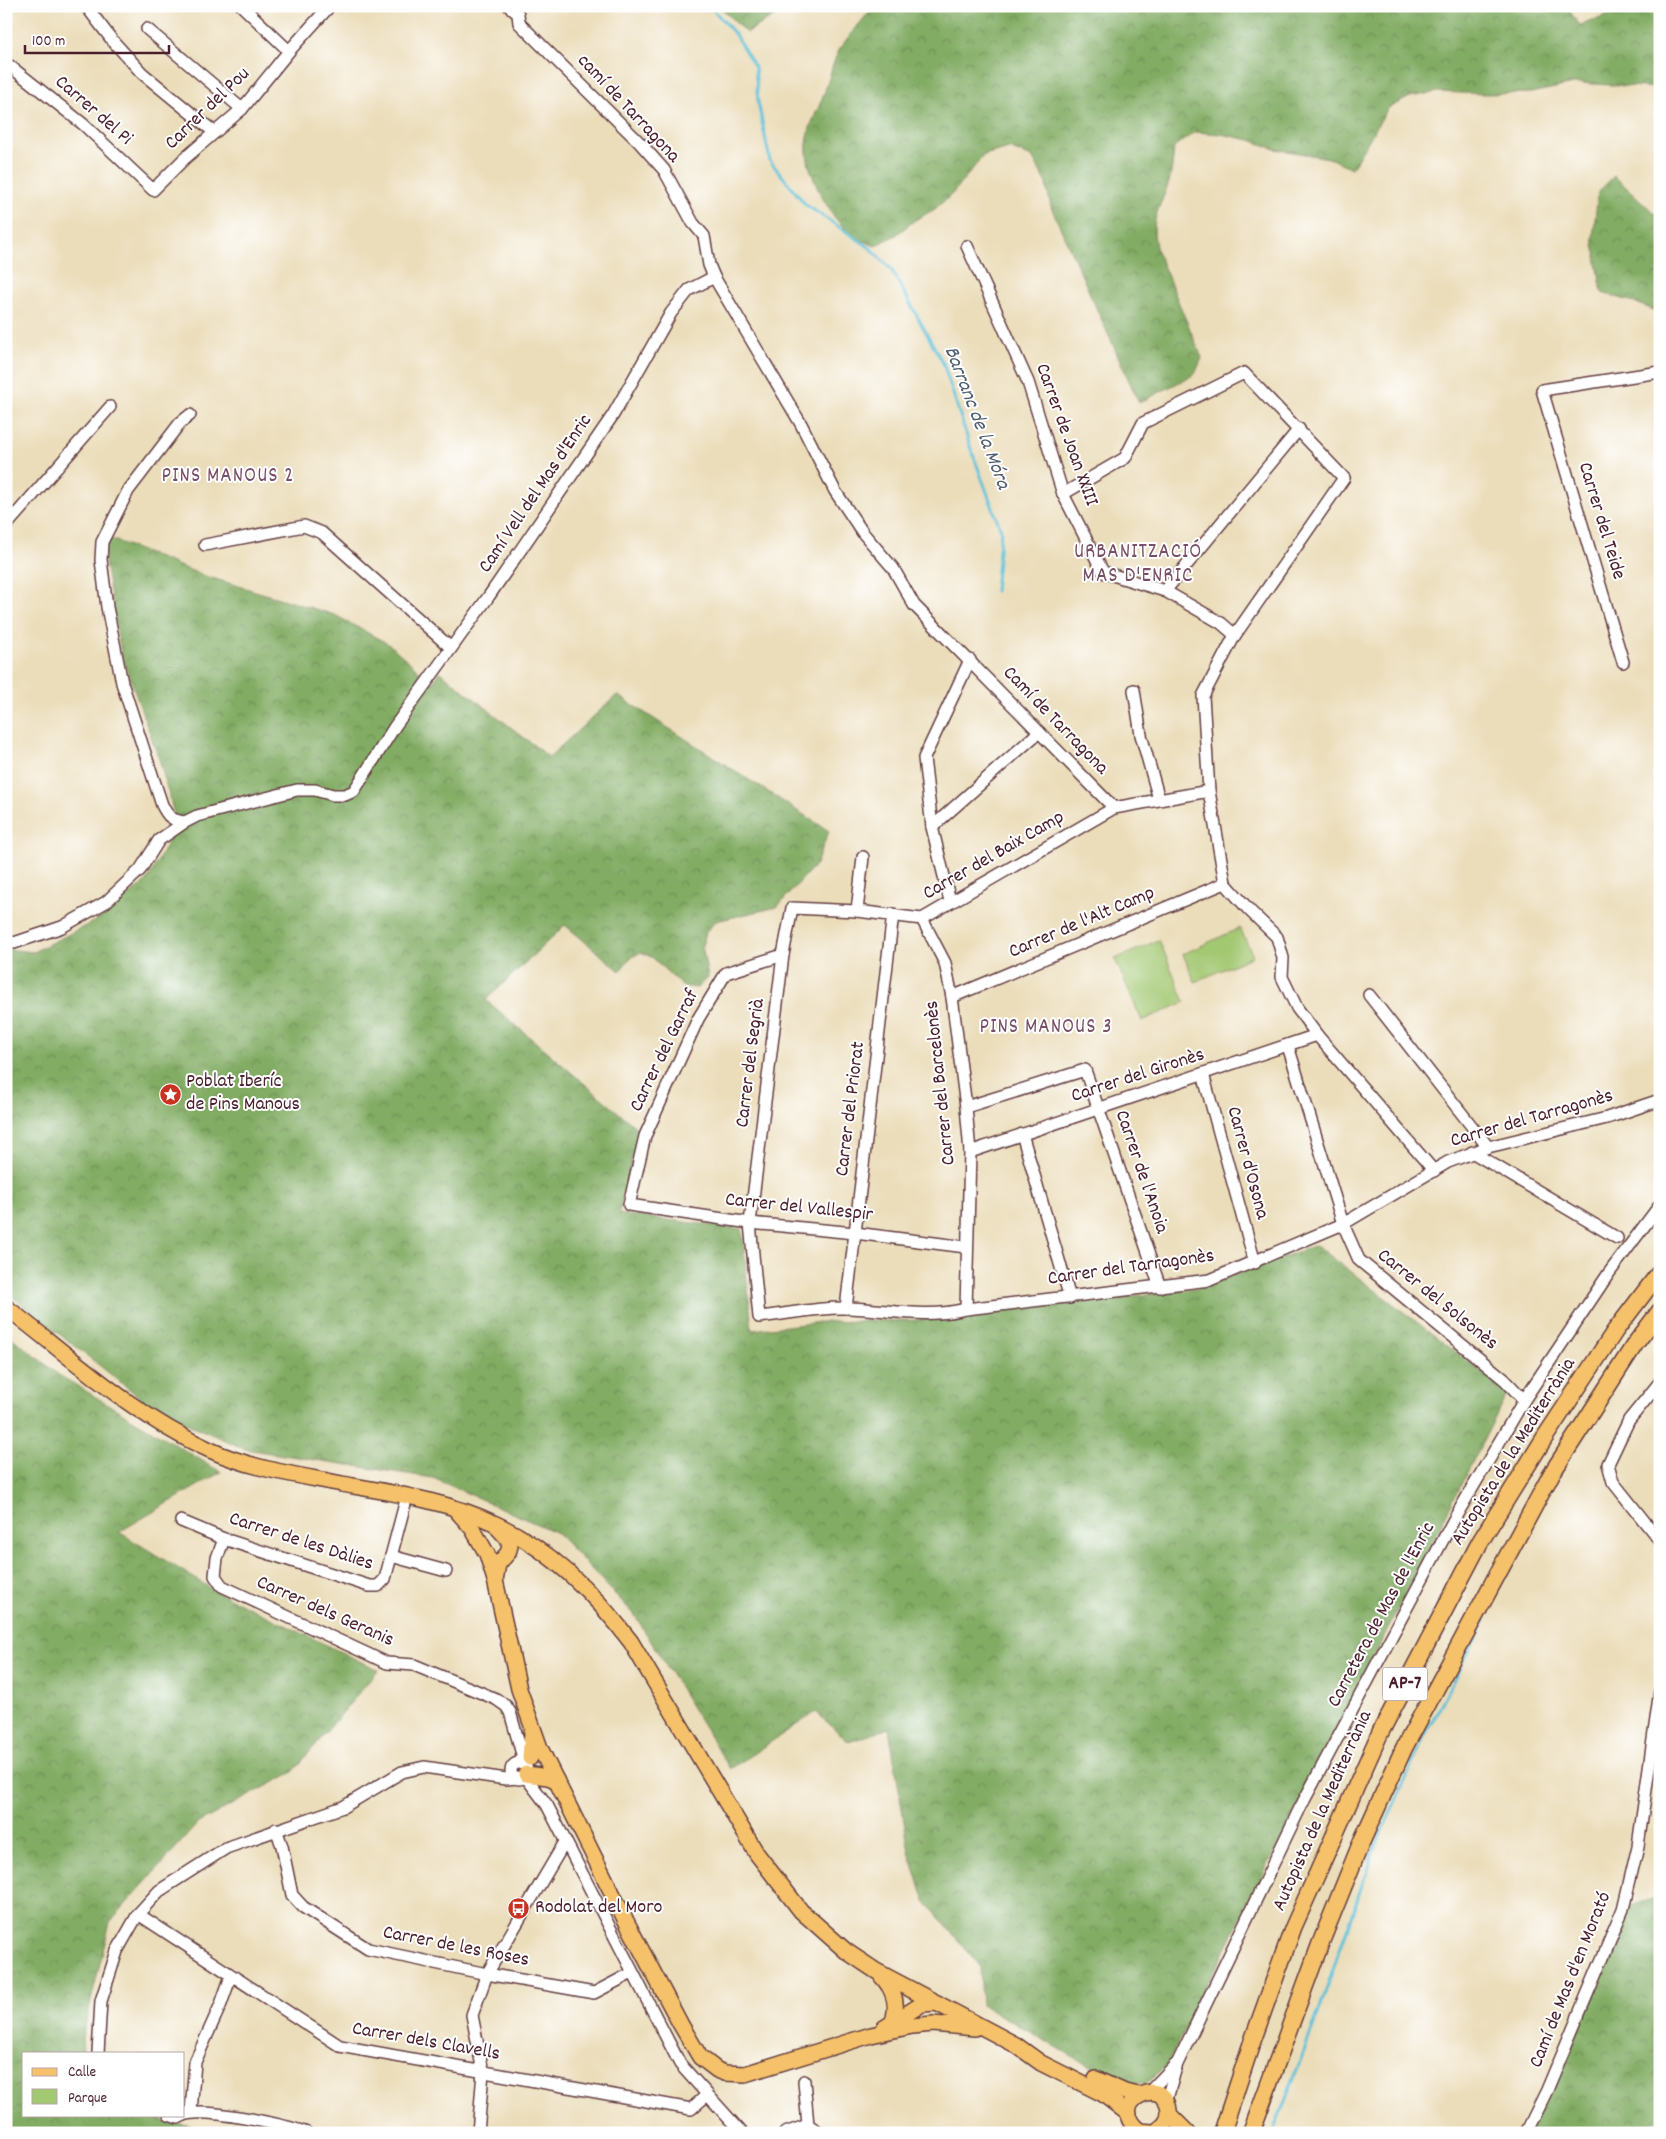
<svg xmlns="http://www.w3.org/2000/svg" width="1666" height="2139" font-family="Dekko,sans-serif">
<defs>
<pattern id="forest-crowns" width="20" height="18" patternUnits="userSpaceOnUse" patternTransform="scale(1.25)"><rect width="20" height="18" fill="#82ac64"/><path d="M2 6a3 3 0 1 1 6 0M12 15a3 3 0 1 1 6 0" fill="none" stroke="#6c8b53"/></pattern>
</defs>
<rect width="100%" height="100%" fill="#fff"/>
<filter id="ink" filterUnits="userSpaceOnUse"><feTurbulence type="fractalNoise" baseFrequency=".02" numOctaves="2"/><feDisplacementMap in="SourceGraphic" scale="10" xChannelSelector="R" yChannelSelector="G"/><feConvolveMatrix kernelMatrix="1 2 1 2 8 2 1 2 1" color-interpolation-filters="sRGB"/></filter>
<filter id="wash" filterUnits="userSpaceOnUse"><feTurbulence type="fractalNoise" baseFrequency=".0096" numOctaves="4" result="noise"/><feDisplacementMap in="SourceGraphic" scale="20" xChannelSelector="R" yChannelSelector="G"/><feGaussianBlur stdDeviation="1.12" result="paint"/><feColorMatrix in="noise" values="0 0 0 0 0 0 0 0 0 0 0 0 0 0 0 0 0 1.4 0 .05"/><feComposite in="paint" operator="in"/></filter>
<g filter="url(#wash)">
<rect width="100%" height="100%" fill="#ebddba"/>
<g fill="url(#forest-crowns)" stroke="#666648">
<polygon points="719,6 792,6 746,33"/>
<path d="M870,6H1573L1570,12L1580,25L1636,6H1660V88L1578,83L1531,93L1485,94L1437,92L1410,97L1388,108L1352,168L1329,158L1275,149L1250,140L1221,134L1195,132L1174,147C1173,158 1172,171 1169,182C1159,211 1149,219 1157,251L1202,358L1195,374L1139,403L1051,207L1045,180L1032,157L1009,148L984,155L952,194L935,209L915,220L896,235L875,246C867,242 857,239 851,234C830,219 804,170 807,144C808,128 815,116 821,101C828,86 830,70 837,54C845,39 859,25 869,12Z"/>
<polygon points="1614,176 1652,211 1660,215 1660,315 1658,312 1634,302 1602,293 1593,238 1598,192"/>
<polygon points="109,538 202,575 335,615 390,645 433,683 440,672 549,757 617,695 829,831 816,864 777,907 716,921 706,932 702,946 708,977 697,988 682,986 653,958 641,952 629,959 620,971 565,925 486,1000 639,1130 619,1214 742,1229 752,1330 821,1322 918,1320 1196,1289 1316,1245 1508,1392 1165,2068 1144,2084 1124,2085 982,2005 980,1966 925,1901 909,1852 889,1728 849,1742 816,1712 730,1769 634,1614 557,1533 433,1478 245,1449 156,1410 6,1292 6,949 33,952 99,919 147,881 177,825 160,762 121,653 105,563 105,550"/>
<polygon points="6,1333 59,1375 221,1472 119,1532 215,1591 378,1670 293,1772 198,1823 110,1922 82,2038 83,2053 24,2053 24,2115 140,2115 222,2133 6,2133"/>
<polygon points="1660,1897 1660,2133 1525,2133 1630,1906"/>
</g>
<g fill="#a3c872" stroke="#76744e">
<polygon points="1240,928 1253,956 1195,982 1183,954"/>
<polygon points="1159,940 1185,1002 1142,1021 1115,959"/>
</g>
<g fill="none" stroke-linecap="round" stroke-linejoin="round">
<g stroke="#5bc0d9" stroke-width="3">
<polyline points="710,6 734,33 755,67 758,102 770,161 806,205 869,247 891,269 943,363 971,449 1001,530 995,591"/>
<polyline points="1273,2133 1318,2014 1374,1850 1426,1733 1485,1620"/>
</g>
</g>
</g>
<g filter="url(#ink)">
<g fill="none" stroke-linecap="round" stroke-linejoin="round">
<defs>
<g id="minor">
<polyline points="86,6 112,40 142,73 214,132"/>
<polyline points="242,6 289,51"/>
<polyline points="509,6 518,14 519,23 640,143 664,170 693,223 704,236 709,265 714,277 801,424 835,491 863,533 893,568 914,605 1114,808"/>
<polyline points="147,29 242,109"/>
<polyline points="6,63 83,124 153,190 184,159 242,109 289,51 327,9 324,6"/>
<polyline points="967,246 1028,382 1063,494 1103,572 1165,591 1221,623 1235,635 1203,696 1209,791 1225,883 1249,910 1277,937 1283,958 1282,977 1297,1008 1317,1035 1434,1171"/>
<polyline points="1063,494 1125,458 1143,423 1244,373 1344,478 1235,635"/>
<polyline points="6,526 110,407"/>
<polyline points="205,545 304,526 322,533 451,648"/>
<polyline points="1165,591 1299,429"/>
<polyline points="1623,662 1542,390 1660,372"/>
<polyline points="1134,690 1141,735 1159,799"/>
<path d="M1209,791L1114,808L922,919L857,911L792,908L783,955L750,1223L759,1317C787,1314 819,1307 847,1308C887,1309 926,1319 966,1309L1210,1280L1343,1224L1448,1162L1488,1147L1607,1118L1660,1100"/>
<path d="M185,822C171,820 168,817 162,805L122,683L107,607L101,560L102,542L128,491L180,423L190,415"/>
<polyline points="932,827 1039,732"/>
<polyline points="950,901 932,827 924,758 970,660"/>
<polyline points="857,911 863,857"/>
<polyline points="922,919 945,963 952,997 966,1107 970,1152 966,1309"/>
<polyline points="6,941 14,943 62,927 106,902 140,870 159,840 185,822 197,816 297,790 315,790 333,795 345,795 354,791 395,726 489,596 613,415 671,313 689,290 714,277"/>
<polyline points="783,955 726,973 698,1019 645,1136 629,1205 750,1223 855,1233 966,1247"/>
<polyline points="1369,995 1488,1147"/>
<polyline points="952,997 1225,883"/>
<polyline points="1288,1046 1343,1224 1359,1260 1505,1380 1524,1400"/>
<polyline points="1203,1074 1255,1263"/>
<polyline points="966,1107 1085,1070 1160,1287"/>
<polyline points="1022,1134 1070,1298"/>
<polyline points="970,1152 1317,1035"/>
<polyline points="1472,1152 1617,1238"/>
<polyline points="846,1308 893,914"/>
<polyline points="1660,1382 1629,1420 1608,1464 1613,1482 1660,1541"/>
<polyline points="181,1521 224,1539 369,1586 378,1586 385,1579 407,1496"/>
<polyline points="224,1539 217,1558 215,1576 222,1586 387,1663 414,1665 496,1699 506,1706 510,1712 522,1754 521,1763"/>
<polyline points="391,1556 446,1571"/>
<circle cx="519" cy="1771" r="8"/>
<polyline points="524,1777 528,1780 547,1805 680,2064 742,2133"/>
<polyline points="276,1829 282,1846 292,1895 303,1907 368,1949 487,1974 594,1993 632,1973"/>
<polyline points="138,1914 340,2046 691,2109 707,2095"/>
<polyline points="98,2053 101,2001 117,1951 138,1914 159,1891 226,1848 343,1807 402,1772 424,1767 506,1779 517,1778"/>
<polyline points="804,2081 808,2125"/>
<polyline points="1149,2092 1175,2065"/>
<polyline points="1166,2102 1177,2064 1300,1808 1453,1521 1524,1400 1609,1273 1660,1205"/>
<polyline points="191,2112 195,2062 221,2004 231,1976"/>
<polyline points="169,2115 178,2118 184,2115"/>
<path d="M184,2115C203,2107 286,2125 307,2133"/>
<polyline points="808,2125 821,2133"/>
<polyline points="478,2133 483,2072 472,2015 487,1974 565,1842"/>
<polyline points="785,2133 808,2125"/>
<polyline points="1526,2133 1547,2090 1623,1909 1638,1846 1660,1690"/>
</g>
<g id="major">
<path d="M6,1307C72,1358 134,1416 210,1450C252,1469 298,1475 342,1484C394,1493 448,1501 496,1524C551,1550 595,1594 631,1642L757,1854L801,1911L846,1951L876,1971L1016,2045L1041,2063L1103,2094L1129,2114"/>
<polyline points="457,1511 472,1528 487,1554 495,1580 519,1689 540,1748 626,1921 681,2025 700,2057 717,2070 725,2073 745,2074 871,2035 912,2026 933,2024 975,2028"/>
<polyline points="495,1580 498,1564 508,1553 510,1546 508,1539 498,1528"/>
<polyline points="530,1758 532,1733"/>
<polyline points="526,1774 548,1777 556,1780"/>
<path d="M882,1977C895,1991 899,2006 892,2024"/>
<polyline points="884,2028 922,2004 937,2003"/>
<polyline points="1096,2079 1125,2092 1139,2095"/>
<polyline points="1169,2114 1188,2133"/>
<path d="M1155,2132C1163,2127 1170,2121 1169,2110C1164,2071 1103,2105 1140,2131L1165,2133"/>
</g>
<g id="highway">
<polyline points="1222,2133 1251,2045 1293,1928 1380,1733 1480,1542 1545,1437 1615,1331 1660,1272"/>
<polyline points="1251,2133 1321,1942 1361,1843 1404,1748 1552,1473 1635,1344 1660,1311"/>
</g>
</defs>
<use href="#minor" stroke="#623c40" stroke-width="14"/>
<use href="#major" stroke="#623c40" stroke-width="18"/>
<use href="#highway" stroke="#623c40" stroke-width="19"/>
<use href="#minor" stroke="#fff" stroke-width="11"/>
<use href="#major" stroke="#f5c16b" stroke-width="15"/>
<use href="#highway" stroke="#f5c16b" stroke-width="16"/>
</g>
</g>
<defs>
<symbol id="sight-disc" viewBox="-11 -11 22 22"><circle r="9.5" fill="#c8321e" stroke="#fff"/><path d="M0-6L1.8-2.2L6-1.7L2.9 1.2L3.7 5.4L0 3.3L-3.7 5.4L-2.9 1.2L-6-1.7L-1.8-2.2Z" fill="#fff"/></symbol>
<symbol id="bus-disc" viewBox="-11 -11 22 22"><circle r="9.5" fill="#c8321e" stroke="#fff"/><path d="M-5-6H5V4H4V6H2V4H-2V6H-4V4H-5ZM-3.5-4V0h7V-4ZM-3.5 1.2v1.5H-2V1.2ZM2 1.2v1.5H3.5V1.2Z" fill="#fff"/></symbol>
</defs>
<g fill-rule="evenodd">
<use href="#sight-disc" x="158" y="1082" width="25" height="25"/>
<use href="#bus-disc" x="506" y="1896" width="25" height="25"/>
</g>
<g text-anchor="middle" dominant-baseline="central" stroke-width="4" stroke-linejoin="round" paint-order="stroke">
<rect fill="#fff" stroke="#80626b" stroke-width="1" x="1382.5" y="1667.5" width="45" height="33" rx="4"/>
<g font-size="19" font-weight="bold" fill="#4a1f2b">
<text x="1405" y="1684">AP-7</text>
</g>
<g font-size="20" fill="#4a1f2b" stroke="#fff">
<text transform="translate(208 109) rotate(-44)">Carrer del Pou</text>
<text transform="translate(628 109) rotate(47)">camí de Tarragona</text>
<text transform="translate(93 111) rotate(41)">Carrer del Pi</text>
<text transform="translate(1066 435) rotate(70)">Carrer de Joan XXIII</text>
<text transform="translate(536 494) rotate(-56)">Camí Vell del Mas d'Enric</text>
<text transform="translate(1601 521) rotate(73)">Carrer del Teide</text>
<text transform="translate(1055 721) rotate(46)">Camí de Tarragona</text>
<text transform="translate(994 856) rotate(-30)">Carrer del Baix Camp</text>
<text transform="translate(1082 923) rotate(-23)">Carrer de l'Alt Camp</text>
<text transform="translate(665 1051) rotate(-64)">Carrer del Garraf</text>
<text transform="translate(751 1063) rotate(-83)">Carrer del Segrià</text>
<text transform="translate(1138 1076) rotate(-18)">Carrer del Gironès</text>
<text transform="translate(941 1083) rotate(-96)">Carrer del Barcelonès</text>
<text transform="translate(851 1109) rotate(-83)">Carrer del Priorat</text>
<text transform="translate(1532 1119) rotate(-16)">Carrer del Tarragonès</text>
<text transform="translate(1247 1163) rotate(75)">Carrer d'Osona</text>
<text transform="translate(1141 1172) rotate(71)">Carrer de l'Anoia</text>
<text transform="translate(799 1208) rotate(6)">Carrer del Vallespir</text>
<text transform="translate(1131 1268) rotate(-8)">Carrer del Tarragonès</text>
<text transform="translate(1437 1300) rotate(39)">Carrer del Solsonès</text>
<text transform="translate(1514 1452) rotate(-58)">Autopista de la Mediterrània</text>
<text transform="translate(301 1542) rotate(18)">Carrer de les Dàlies</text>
<text transform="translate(325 1612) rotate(24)">Carrer dels Geranis</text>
<text transform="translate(1382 1615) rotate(-62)">Carretera de Mas de l'Enric</text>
<text transform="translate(1323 1811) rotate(-66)">Autopista de la Mediterrània</text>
<text transform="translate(456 1947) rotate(11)">Carrer de les Roses</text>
<text transform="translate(1571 1980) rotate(-68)">Camí de Mas d'en Morató</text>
<text transform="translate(426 2042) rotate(10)">Carrer dels Clavells</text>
</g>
<g font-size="20" fill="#4a1f2b" stroke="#fff" text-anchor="start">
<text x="186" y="1082">Poblat Iberíc<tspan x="186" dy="23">de Pins Manous</tspan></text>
<text x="535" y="1908">Rodolat del Moro</text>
</g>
<g font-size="21" font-style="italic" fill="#515f71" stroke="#fff">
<text transform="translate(976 418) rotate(69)">Barranc de la Móra</text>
</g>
<g font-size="21" letter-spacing="1" fill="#784f66" stroke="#fff">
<text x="228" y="477">PINS MANOUS 2</text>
<text x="1138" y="553">URBANITZACIÓ<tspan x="1138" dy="24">MAS D'ENRIC</tspan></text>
<text x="1046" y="1028">PINS MANOUS 3</text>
</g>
</g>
<rect width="1666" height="2139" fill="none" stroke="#fff" stroke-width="25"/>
<rect x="22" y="2052" width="162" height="65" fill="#ffffff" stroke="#b7a5aa"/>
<rect x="32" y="2068" width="25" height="8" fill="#f5c16b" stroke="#b7a5aa"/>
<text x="68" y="2076" font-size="15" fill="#4a1f2b">Calle</text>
<rect x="32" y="2089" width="25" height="15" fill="#a3c872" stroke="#b7a5aa"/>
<text x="68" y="2102" font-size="15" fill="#4a1f2b">Parque</text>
<path d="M25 45v8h144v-8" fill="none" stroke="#4a1f2b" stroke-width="2.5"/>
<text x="32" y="45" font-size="15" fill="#4a1f2b" stroke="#ffffff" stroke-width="4" paint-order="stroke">100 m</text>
</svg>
